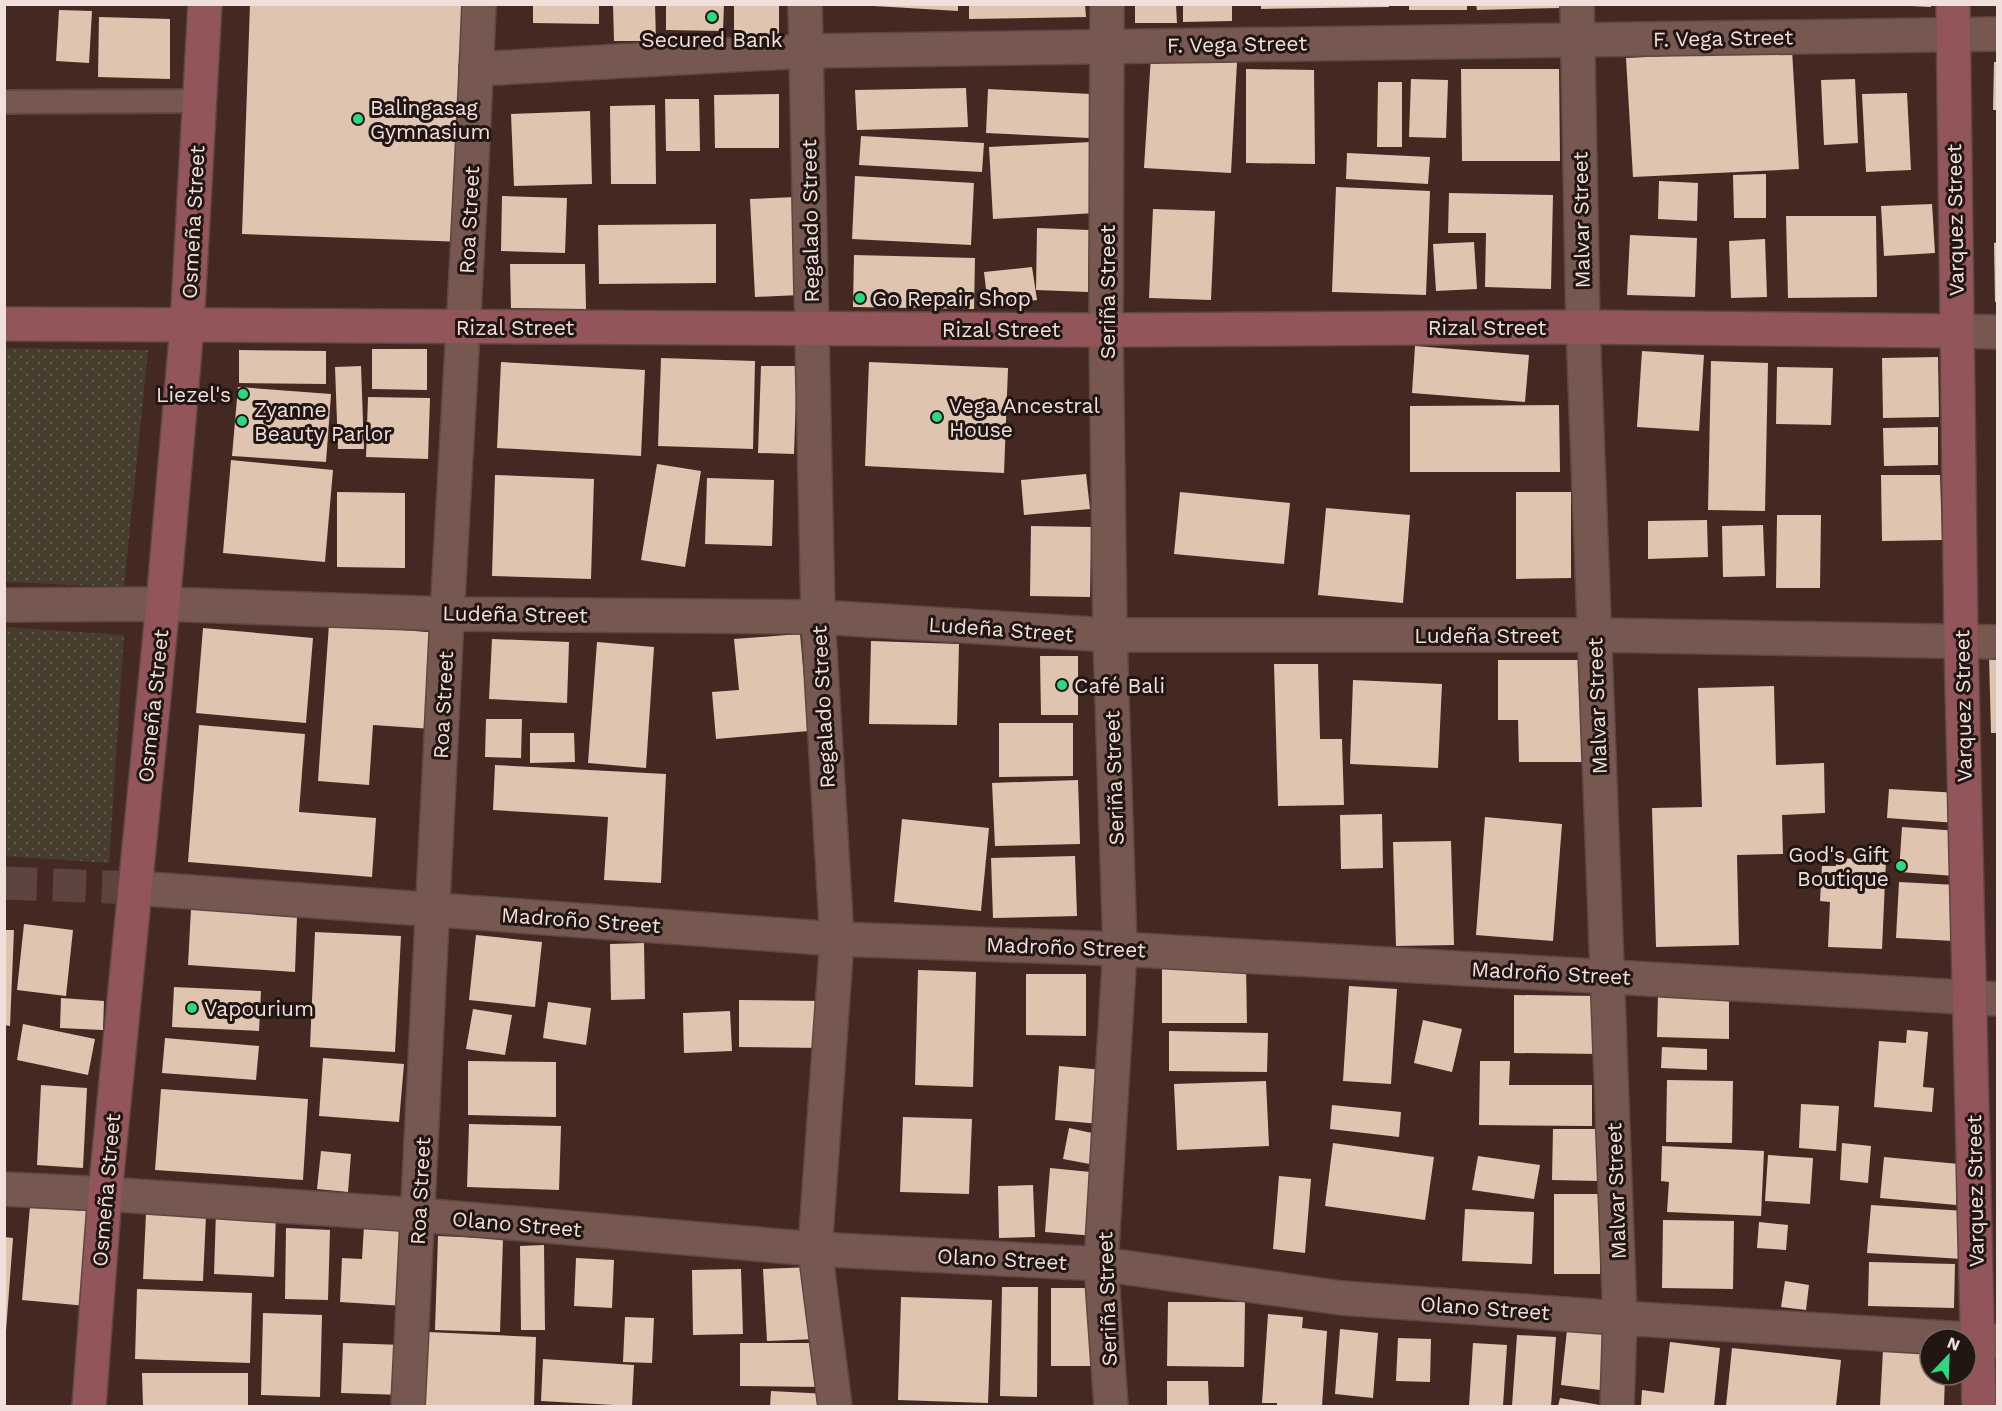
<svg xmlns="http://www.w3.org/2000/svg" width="2002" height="1411" font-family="'Work Sans',sans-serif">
<defs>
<pattern id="park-dots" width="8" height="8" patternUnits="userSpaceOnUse" patternTransform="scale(1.5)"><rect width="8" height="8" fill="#463d2d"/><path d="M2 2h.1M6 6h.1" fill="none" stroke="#61594b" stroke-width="1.8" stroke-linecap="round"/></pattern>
</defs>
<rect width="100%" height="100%" fill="#442923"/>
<g fill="url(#park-dots)">
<polygon points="5,348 148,350 124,587 5,582"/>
<polygon points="5,627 124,635 109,863 5,856"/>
</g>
<g fill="#dfc4af">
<polygon points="250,4 473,4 465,242 242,234"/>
<polygon points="533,4 599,4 599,24 533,23"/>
<polygon points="613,4 655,4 656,41 614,41"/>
<polygon points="666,4 724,4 723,31 666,30"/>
<rect x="734" y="4" width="45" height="32"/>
<polygon points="969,4 1085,4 1086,17 969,19"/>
<polygon points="1183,4 1232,4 1232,21 1183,22"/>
<polygon points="1261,4 1389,4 1389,7 1261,9"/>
<rect x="1409" y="4" width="58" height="6"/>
<polygon points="1476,4 1560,4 1560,8 1477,10"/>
<polygon points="1911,4 1931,4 1931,7 1911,6"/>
<polygon points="874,5 958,5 958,11 874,6"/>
<polygon points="1135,5 1176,5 1177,23 1135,23"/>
<polygon points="59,10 92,11 89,63 56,61"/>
<polygon points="99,17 170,19 170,79 98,77"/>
<polygon points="1792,50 1799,169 1633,177 1626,58"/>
<polygon points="1151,56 1237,62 1231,173 1144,168"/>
<polygon points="1994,62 1998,62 1998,110 1993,110"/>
<polygon points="1246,69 1314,70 1315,164 1246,163"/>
<polygon points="1461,69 1559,69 1560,161 1462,161"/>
<polygon points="1411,79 1448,80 1446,138 1409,137"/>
<polygon points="1855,79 1858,143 1824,145 1821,80"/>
<polygon points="1378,82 1402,82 1402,147 1377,147"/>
<polygon points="966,88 968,127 857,130 855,90"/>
<polygon points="988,89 1091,94 1089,138 986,133"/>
<polygon points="1907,93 1911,170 1866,172 1862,94"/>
<polygon points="779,94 779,148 715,148 714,95"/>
<polygon points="665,99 699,99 700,151 666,151"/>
<polygon points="655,105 656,184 611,184 610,106"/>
<polygon points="590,111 592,184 514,186 511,114"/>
<polygon points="861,136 984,143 982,172 859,165"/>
<polygon points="1091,142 1095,213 993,219 989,147"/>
<polygon points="1347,153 1430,157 1428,184 1346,179"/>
<polygon points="1766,174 1766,218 1734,218 1733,175"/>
<polygon points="855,176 974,183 971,245 852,239"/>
<polygon points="1659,181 1698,183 1697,221 1658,219"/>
<polygon points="1336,187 1430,191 1426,295 1332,292"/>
<polygon points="1449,193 1553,195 1551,289 1485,287 1486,233 1448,233"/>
<polygon points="502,196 567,198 565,253 501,251"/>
<polygon points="796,197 800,295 755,297 750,199"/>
<polygon points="1932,204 1935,253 1884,256 1881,206"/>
<polygon points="1153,209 1215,211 1211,300 1149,298"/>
<polygon points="1786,216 1876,216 1877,297 1788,298"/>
<polygon points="716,224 716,283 599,284 598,225"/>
<polygon points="1037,228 1089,230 1088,292 1036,290"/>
<polygon points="1630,235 1697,238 1695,297 1627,295"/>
<polygon points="1765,239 1767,297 1731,298 1729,241"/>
<polygon points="1474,242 1477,289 1436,291 1433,244"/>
<polygon points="1998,242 1998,302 1995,302 1994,243"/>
<polygon points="854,255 975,258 974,309 853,307"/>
<polygon points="510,264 585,264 586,309 511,308"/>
<polygon points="1032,267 1037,300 988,306 984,272"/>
<polygon points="1415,346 1529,355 1525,402 1412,393"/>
<polygon points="372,349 427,349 427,390 372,389"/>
<polygon points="239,350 326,351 326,384 239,383"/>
<polygon points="1642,351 1704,355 1699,431 1637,427"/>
<polygon points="1938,357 1939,417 1883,418 1882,358"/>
<polygon points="661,358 755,361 753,449 658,446"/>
<polygon points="1711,361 1768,363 1765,511 1708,510"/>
<polygon points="501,362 645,370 641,456 497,448"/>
<polygon points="869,362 1008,368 1004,473 865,466"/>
<polygon points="361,366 364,449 338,449 335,367"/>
<polygon points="761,366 797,366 794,454 758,453"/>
<polygon points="1777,367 1833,368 1831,425 1776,424"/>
<polygon points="238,387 331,394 326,462 232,456"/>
<polygon points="368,397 430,398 428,459 366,457"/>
<polygon points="1559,405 1560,472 1410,472 1410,406"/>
<polygon points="1938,427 1938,465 1884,466 1883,428"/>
<polygon points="231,460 333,470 325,562 223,553"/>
<polygon points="657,464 701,471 685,567 641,560"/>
<polygon points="1086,474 1090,509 1024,515 1021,480"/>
<polygon points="495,475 594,479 591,579 492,576"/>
<polygon points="1881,475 1940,475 1942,540 1882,541"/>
<polygon points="707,478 774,480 772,546 705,544"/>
<polygon points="337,492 405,493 405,568 337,567"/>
<polygon points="1180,492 1290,503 1284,564 1174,554"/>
<polygon points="1516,492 1571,492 1571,578 1516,579"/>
<polygon points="1326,508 1410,515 1403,603 1318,595"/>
<polygon points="1777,515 1821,515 1820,588 1776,588"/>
<polygon points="1707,520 1708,557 1648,559 1648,521"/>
<polygon points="1763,525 1765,576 1723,577 1722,526"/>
<polygon points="1031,526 1091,527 1090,597 1030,596"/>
<polygon points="329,624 439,633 433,729 373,725 369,785 318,781"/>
<polygon points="203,628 313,638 306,723 196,713"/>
<polygon points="800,634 809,731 716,739 712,692 739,690 734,639"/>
<polygon points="492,639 569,642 567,703 489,699"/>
<polygon points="871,641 959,644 957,725 869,724"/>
<polygon points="597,642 654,647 646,768 588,763"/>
<polygon points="1989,655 1998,655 1998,733 1991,733"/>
<polygon points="1040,656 1078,656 1078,715 1041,715"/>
<polygon points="1498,660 1586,660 1585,762 1519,762 1518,720 1498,720"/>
<polygon points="1274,664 1318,664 1320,739 1342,739 1344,805 1278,806"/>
<polygon points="1353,680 1442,684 1438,768 1350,764"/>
<polygon points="1774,686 1776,765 1824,763 1825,813 1782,815 1783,854 1737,855 1739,945 1656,947 1652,808 1702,807 1698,688"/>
<polygon points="486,719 522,719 521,758 485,757"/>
<polygon points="999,723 1073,723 1073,776 999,777"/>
<polygon points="199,725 305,734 299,812 376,818 372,877 188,862"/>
<polygon points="530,733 574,733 575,762 530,763"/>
<polygon points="495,765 666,774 661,883 604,880 608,817 493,810"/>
<polygon points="1078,780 1080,844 995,846 992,783"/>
<polygon points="1889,789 1959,793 1957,823 1887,818"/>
<polygon points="1382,814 1383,868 1341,869 1340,815"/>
<polygon points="1485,817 1562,824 1553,941 1476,935"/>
<polygon points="902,819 989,828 981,911 894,902"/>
<polygon points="1902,827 1959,831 1955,876 1899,872"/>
<polygon points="1451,841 1454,945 1396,946 1393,842"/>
<polygon points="1075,856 1077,916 993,918 991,858"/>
<polygon points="1836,858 1886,860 1882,949 1828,947 1830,902 1820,901 1822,866 1836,866"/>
<polygon points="1899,882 1957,885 1954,941 1896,938"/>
<polygon points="191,909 297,916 295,972 188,965"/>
<polygon points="24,924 73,930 66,996 17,990"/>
<polygon points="4,930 14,930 10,1026 4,1025"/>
<polygon points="315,932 401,936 395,1052 310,1047"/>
<polygon points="476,935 542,942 535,1007 469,1000"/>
<polygon points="644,943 645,999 611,1000 610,944"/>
<polygon points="1162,965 1246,965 1247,1023 1162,1023"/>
<polygon points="918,970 976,972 973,1087 915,1085"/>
<polygon points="1026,974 1086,974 1086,1036 1026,1035"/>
<polygon points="1349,986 1397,989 1391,1084 1343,1081"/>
<polygon points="174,987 261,991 259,1031 172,1027"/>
<polygon points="1658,994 1729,996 1729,1039 1657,1037"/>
<polygon points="1514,995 1599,996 1599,1054 1514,1053"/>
<polygon points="61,998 104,1001 103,1030 60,1028"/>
<polygon points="739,1000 824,1001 824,1048 739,1047"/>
<polygon points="548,1002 591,1008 586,1045 543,1038"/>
<polygon points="473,1009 512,1015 505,1055 466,1049"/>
<polygon points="730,1011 732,1051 684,1053 683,1013"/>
<polygon points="1423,1020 1462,1029 1452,1072 1414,1063"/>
<polygon points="23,1024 95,1039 88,1075 17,1060"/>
<polygon points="1907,1030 1928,1032 1923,1087 1934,1088 1932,1112 1874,1107 1879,1041 1906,1043"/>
<polygon points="1169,1031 1268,1033 1267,1072 1169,1071"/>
<polygon points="165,1038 259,1046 256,1080 162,1073"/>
<polygon points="1662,1047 1707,1049 1707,1070 1661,1068"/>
<polygon points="323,1058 404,1064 399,1122 319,1116"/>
<polygon points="468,1061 556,1062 556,1117 468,1115"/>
<polygon points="1480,1061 1510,1061 1509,1085 1592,1085 1592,1126 1479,1125"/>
<polygon points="1059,1066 1104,1070 1100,1124 1055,1120"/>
<polygon points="1667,1080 1733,1081 1732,1143 1666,1142"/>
<polygon points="1266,1081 1269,1146 1177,1150 1174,1084"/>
<polygon points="41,1085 87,1088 83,1168 37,1165"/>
<polygon points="161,1089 308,1099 303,1180 155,1170"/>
<polygon points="1801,1104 1839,1106 1836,1151 1799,1148"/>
<polygon points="1332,1105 1401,1112 1399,1137 1330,1129"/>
<polygon points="903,1117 972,1119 969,1194 900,1192"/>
<polygon points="469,1124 561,1126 559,1190 467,1187"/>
<polygon points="1069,1128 1101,1135 1095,1165 1063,1159"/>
<polygon points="1553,1129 1599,1129 1599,1181 1552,1180"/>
<polygon points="1333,1143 1434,1157 1425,1220 1325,1206"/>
<polygon points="1842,1143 1871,1146 1868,1183 1840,1180"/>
<polygon points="1662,1146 1764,1151 1761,1216 1667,1212 1669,1182 1661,1181"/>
<polygon points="321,1151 351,1154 348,1192 317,1189"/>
<polygon points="1768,1155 1813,1158 1810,1204 1765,1201"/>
<polygon points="1478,1156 1540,1165 1534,1199 1472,1190"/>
<polygon points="1884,1157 1959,1164 1956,1205 1880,1198"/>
<polygon points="1050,1168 1101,1173 1095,1236 1045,1232"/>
<polygon points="1279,1176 1311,1179 1305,1253 1273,1249"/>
<polygon points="1033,1185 1035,1237 999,1238 998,1186"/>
<rect x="1554" y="1194" width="46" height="80"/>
<polygon points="1871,1205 1965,1211 1962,1259 1867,1253"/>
<polygon points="30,1206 96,1212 87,1306 22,1300"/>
<polygon points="1465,1209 1534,1212 1532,1264 1462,1261"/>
<polygon points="216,1210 276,1212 274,1277 214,1274"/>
<polygon points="146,1213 206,1216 203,1281 143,1279"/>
<polygon points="1663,1220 1734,1221 1733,1289 1662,1288"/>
<polygon points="1759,1222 1788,1225 1786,1250 1757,1248"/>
<polygon points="364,1226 408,1228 404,1306 340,1302 342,1258 362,1259"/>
<polygon points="286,1228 330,1230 328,1300 285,1299"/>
<polygon points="438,1236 503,1239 500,1332 435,1330"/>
<polygon points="4,1237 13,1238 6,1331 4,1331"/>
<polygon points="544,1245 545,1330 521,1330 520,1246"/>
<polygon points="576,1258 614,1260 612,1308 574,1306"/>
<polygon points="1869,1262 1955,1264 1954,1308 1868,1306"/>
<polygon points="812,1267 816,1339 767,1341 763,1269"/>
<polygon points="741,1269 743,1334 693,1335 692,1270"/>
<polygon points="1785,1281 1809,1285 1806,1310 1781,1307"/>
<polygon points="1002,1287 1038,1287 1037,1397 1000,1396"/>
<rect x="1051" y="1288" width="47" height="78"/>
<polygon points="137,1289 252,1293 250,1363 135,1359"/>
<polygon points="901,1297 992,1300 988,1403 898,1400"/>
<polygon points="1168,1302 1245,1302 1244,1367 1167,1366"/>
<polygon points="263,1313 322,1315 320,1397 261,1395"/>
<polygon points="1268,1314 1303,1317 1302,1328 1327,1331 1322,1406 1277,1406 1277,1403 1262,1403"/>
<polygon points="625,1317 654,1318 652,1363 623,1362"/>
<polygon points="1340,1329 1378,1333 1373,1398 1335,1394"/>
<polygon points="1567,1330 1606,1334 1600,1390 1561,1385"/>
<polygon points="427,1332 536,1337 534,1406 424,1406"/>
<polygon points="1517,1335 1556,1337 1551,1406 1512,1406"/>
<polygon points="1398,1338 1431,1339 1430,1382 1396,1381"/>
<polygon points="1670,1342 1720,1348 1714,1406 1641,1406 1642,1390 1664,1393"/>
<polygon points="343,1343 404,1345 403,1395 341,1393"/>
<polygon points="740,1343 822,1343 822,1387 740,1386"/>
<polygon points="1473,1343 1507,1345 1503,1406 1469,1406"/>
<polygon points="1732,1348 1841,1360 1836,1406 1726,1406"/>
<polygon points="1883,1350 1930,1353 1930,1375 1945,1375 1944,1406 1880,1406"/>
<polygon points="543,1359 634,1365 632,1406 541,1401"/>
<polygon points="142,1373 248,1373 248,1406 143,1406"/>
<polygon points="1167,1381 1208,1381 1209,1406 1167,1406"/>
<polygon points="771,1391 828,1394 827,1406 770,1406"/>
<polygon points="1560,1398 1600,1405 1600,1406 1558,1406"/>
</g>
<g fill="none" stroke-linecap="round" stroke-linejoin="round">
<polyline stroke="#5e443f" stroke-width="33" stroke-dasharray="33 16" stroke-linecap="butt" points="4,883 135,888"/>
<defs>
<polyline id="lane" points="4,102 199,101"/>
<g id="street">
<polyline points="805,4 818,617 837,939 815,1249 835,1406"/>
<polyline points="1107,4 1106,330 1110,635 1120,949 1101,1264 1111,1406"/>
<polyline points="1577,4 1583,327 1620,1318 1617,1406"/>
<polyline points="476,69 807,51 1998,34"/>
<polyline points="1956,331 1998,332"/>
<polyline points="4,605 163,604 447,614 818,617 1110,635 1594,635 1998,642"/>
<polyline points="135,888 837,939 1120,949 1998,999"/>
<polyline points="4,1189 105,1194 419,1215 815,1249 1101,1264 1341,1298 1620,1318 1998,1341"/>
<path d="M408,1406C423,1144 433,880 447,617C458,413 471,209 479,4"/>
</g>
<g id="secondary">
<polyline points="1953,4 1961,641 1979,1406"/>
<polyline points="4,324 1106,330 1583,327 1956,331"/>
<polyline points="89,1406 105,1194 163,604 187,326 205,4"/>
</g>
</defs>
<use href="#lane" stroke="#5e4742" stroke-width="26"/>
<use href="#street" stroke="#5e4742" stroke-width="36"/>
<use href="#secondary" stroke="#5e4742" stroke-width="36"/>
<use href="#lane" stroke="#765850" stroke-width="22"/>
<use href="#street" stroke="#765850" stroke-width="33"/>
<use href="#secondary" stroke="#925559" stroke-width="33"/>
</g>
<g fill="#2dd883" stroke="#221613" stroke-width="2">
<circle cx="712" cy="17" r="6"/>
<circle cx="358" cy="119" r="6"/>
<circle cx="860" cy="298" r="6"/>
<circle cx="243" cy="394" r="6"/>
<circle cx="937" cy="417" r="6"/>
<circle cx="242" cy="421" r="6"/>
<circle cx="1062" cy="685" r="6"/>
<circle cx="1901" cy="866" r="6"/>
<circle cx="192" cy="1008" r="6"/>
</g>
<g text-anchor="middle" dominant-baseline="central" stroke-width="6" stroke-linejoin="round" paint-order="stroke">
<g font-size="21" fill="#f1dfdb" stroke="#221613">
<text transform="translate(1723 38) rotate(-1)">F. Vega Street</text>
<text transform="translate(1237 44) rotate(-1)">F. Vega Street</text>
<text transform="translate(469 220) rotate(-87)">Roa Street</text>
<text transform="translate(1581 220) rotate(-91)">Malvar Street</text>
<text transform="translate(1955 220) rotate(-91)">Varquez Street</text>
<text transform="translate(810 221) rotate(-91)">Regalado Street</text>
<text transform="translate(193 222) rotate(-87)">Osmeña Street</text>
<text transform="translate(1107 292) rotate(-90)">Seriña Street</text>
<text x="515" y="327">Rizal Street</text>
<text x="1487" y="327">Rizal Street</text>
<text x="1001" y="329">Rizal Street</text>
<text transform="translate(515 614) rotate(1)">Ludeña Street</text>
<text transform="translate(1001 629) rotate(4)">Ludeña Street</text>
<text x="1487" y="635">Ludeña Street</text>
<text transform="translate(443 705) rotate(-87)">Roa Street</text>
<text transform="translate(153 706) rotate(-84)">Osmeña Street</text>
<text transform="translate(1597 706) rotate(-92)">Malvar Street</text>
<text transform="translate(1963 706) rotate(-91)">Varquez Street</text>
<text transform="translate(823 707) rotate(-93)">Regalado Street</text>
<text transform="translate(1114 778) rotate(-92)">Seriña Street</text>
<text transform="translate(581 920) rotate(4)">Madroño Street</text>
<text transform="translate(1066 947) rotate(2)">Madroño Street</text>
<text transform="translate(1551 973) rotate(3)">Madroño Street</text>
<text transform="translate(106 1190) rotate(-85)">Osmeña Street</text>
<text transform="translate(420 1191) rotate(-87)">Roa Street</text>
<text transform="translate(1616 1191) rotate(-92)">Malvar Street</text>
<text transform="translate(1975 1191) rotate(-91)">Varquez Street</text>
<text transform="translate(517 1224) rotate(5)">Olano Street</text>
<text transform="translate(1002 1259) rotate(3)">Olano Street</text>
<text transform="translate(1107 1299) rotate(-92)">Seriña Street</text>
<text transform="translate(1485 1308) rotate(4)">Olano Street</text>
</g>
<g font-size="21" fill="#f1dfdb" stroke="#221613" text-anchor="start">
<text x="712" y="39" text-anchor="middle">Secured Bank</text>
<text x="370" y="107">Balingasag<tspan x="370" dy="24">Gymnasium</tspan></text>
<text x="872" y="298">Go Repair Shop</text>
<text x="231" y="394" text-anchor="end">Liezel's</text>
<text x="949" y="405">Vega Ancestral<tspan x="949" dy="24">House</tspan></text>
<text x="254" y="409">Zyanne<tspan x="254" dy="24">Beauty Parlor</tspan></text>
<text x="1074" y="685">Café Bali</text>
<text x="1889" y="854" text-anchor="end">God's Gift<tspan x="1889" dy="24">Boutique</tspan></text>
<text x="204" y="1008">Vapourium</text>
</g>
</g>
<rect width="2002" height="1411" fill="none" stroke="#f1dfdb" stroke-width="12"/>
<g transform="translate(1948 1357) rotate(23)"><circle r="28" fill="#221613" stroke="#756663" stroke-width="1.5"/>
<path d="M0-4.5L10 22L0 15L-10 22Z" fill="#2dd883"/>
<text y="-9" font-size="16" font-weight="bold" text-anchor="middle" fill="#f1dfdb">N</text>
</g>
</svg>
